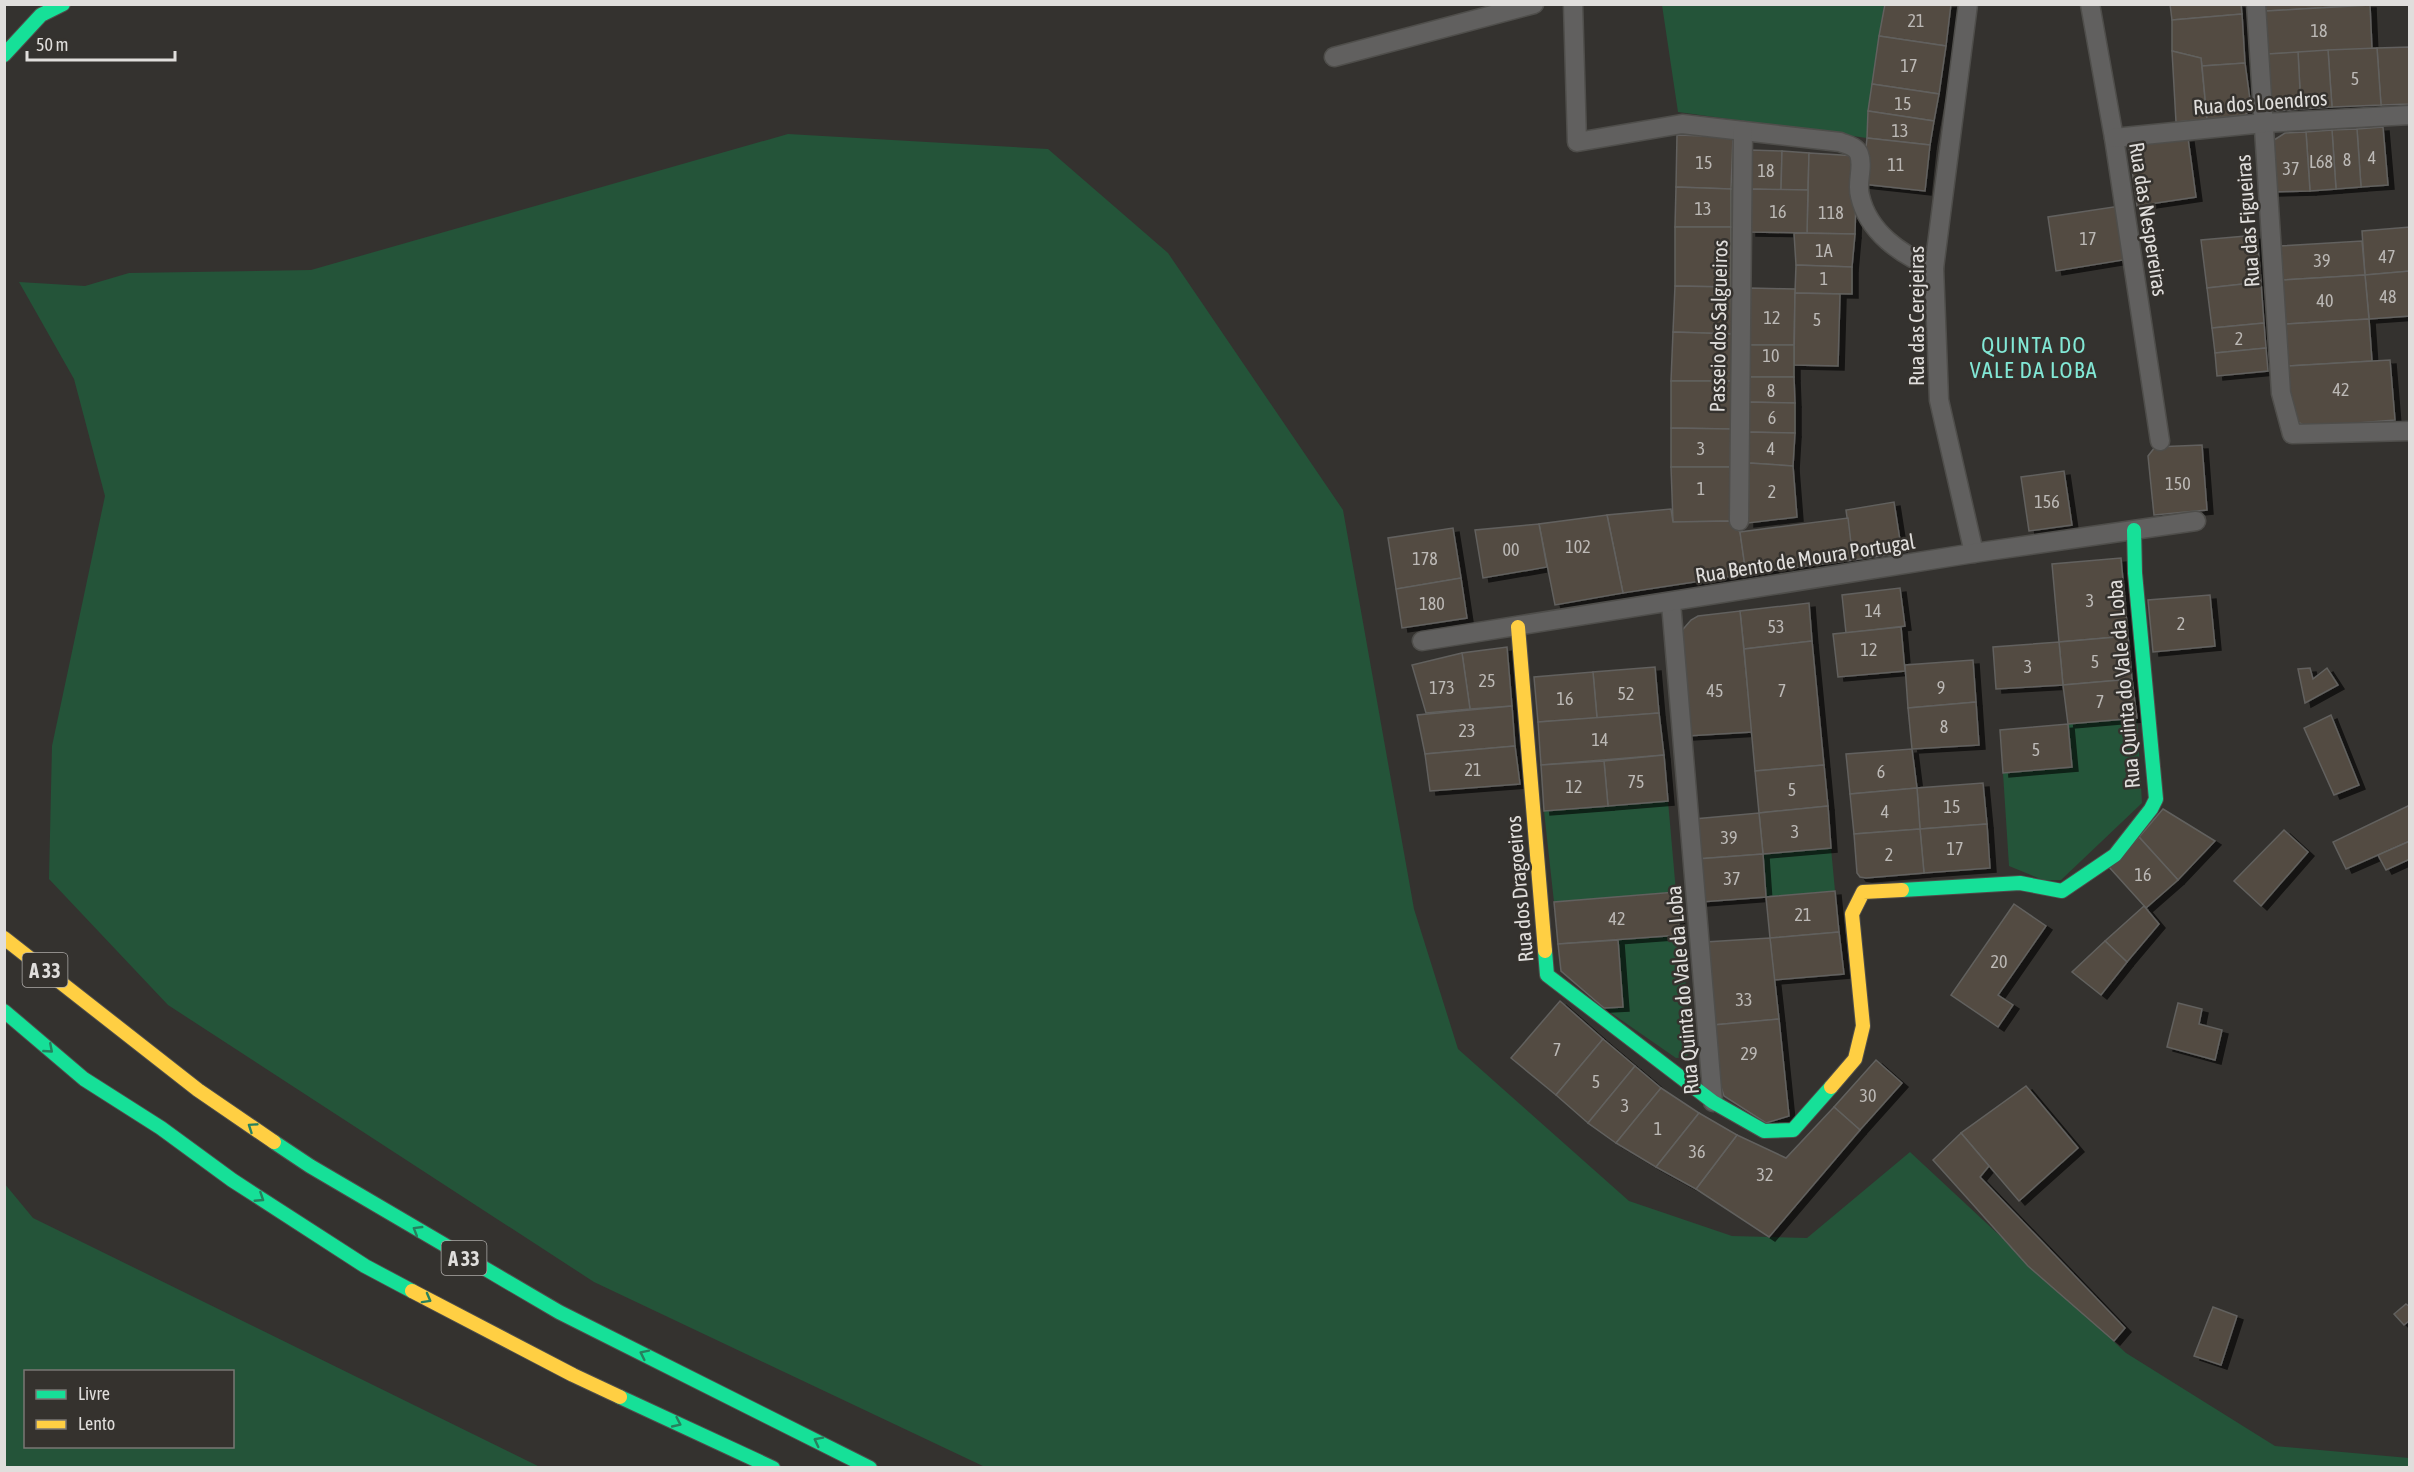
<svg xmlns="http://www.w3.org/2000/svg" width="2414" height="1472" font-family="'Asap Condensed',sans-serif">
<defs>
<filter id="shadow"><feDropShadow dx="6" dy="4" stdDeviation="0" flood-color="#0009"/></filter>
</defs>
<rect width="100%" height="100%" fill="#34322f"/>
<g fill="#245439" fill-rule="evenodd">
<polygon points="1662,5 1884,5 1868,111 1867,138 1678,112"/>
<polygon points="788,134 1048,149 1168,253 1343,510 1414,909 1458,1049 1629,1201 1732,1236 1807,1238 1910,1152 2126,1353 2275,1446 2409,1458 2409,1467 985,1467 594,1282 168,1005 49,879 52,746 105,496 74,379 19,282 85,286 129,273 311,270"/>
<polygon points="2137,718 2142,803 2061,880 2043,880 2009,866 2003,773 2072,768 2068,724"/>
<polygon points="1668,801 1676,892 1554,902 1544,811"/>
<polygon points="1831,848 1835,891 1766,897 1763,854"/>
<polygon points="1680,935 1692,1039 1691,1050 1686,1057 1676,1058 1604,1008 1623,1006 1618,940"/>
<path d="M4,1183L33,1218L540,1467H5ZM26,1372H232V1446H26Z"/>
</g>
<g fill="#524b42" stroke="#62615e" stroke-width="1.5" filter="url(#shadow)">
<polygon points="1885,4 1951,4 1946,46 1879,36"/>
<polygon points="2170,4 2241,4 2242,14 2172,20"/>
<polygon points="2265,4 2370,4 2370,5 2266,11"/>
<polygon points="2370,5 2372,49 2267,54 2266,11"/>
<polygon points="2242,14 2245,63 2202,66 2201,58 2172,51 2172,20"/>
<polygon points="1879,36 1946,46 1939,94 1872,84"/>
<polygon points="2410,47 2410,104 2381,105 2377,48"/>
<polygon points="2377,48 2381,105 2332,107 2328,50"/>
<polygon points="2328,50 2332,107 2301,109 2298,52"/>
<polygon points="2172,51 2201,58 2207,119 2176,122"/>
<polygon points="2298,52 2301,109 2277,111 2270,104 2267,54"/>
<polygon points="2245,63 2251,107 2248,112 2245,115 2207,119 2202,66"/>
<polygon points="1872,84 1939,94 1934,121 1868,111"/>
<polygon points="1868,111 1934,121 1930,145 1867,138"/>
<polygon points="2383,127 2388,185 2361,187 2357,129"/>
<polygon points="2357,129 2361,187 2336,189 2332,130"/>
<polygon points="2332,130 2336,189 2310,191 2306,132"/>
<polygon points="2306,132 2310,191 2273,192 2274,140 2285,133"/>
<polygon points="1677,135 1733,137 1731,189 1676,187"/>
<polygon points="1867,138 1930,145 1925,191 1862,184"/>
<polygon points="2188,138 2196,197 2137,206 2129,147"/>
<polygon points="1750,150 1782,151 1781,190 1750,189"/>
<polygon points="1782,151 1809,153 1808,190 1781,190"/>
<polygon points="1809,153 1857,156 1855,234 1807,233"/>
<polygon points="1676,187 1731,189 1731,227 1675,227"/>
<polygon points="1750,189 1808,190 1807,233 1750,232"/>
<polygon points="2120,206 2129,259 2056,271 2048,217"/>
<polygon points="1675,227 1731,227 1731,287 1675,286"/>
<polygon points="2410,227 2410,271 2365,275 2362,231"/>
<polygon points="1794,233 1855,234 1852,267 1796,265"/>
<polygon points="2257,235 2261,282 2207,288 2201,240"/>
<polygon points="2362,241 2365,275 2282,280 2280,246"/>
<polygon points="1796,265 1852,267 1852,294 1795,293"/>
<polygon points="2410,271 2410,316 2369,319 2365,275"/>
<polygon points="2365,275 2369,319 2286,324 2282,280"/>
<polygon points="2261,282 2264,323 2212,328 2207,288"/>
<polygon points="1675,286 1731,287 1732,334 1673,332"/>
<polygon points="1749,288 1795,289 1794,345 1748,345"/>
<polygon points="1795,293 1840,294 1838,366 1794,365"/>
<polygon points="2369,319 2372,361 2288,366 2286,324"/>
<polygon points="2264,323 2266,348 2215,353 2212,328"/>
<polygon points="1673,332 1732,334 1732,381 1671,381"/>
<polygon points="1748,345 1794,345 1794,377 1747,377"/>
<polygon points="2266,348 2268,371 2217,376 2215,353"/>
<polygon points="2390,360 2395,420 2307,427 2294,420 2292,411 2288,366"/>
<polygon points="1747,377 1794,377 1795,403 1748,402"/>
<polygon points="1671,381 1732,381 1731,429 1671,428"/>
<polygon points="1748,402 1795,403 1795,433 1748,432"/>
<polygon points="1671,428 1731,429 1730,467 1671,467"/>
<polygon points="1748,432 1795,433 1793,466 1749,463"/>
<polygon points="2202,445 2207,510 2154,515 2148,456 2155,447"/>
<polygon points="1749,463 1793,466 1797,517 1748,523"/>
<polygon points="1671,467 1730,467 1730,521 1673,522"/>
<polygon points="2064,471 2072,525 2029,531 2021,477"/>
<polygon points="1894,502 1902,553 1853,560 1846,510"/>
<polygon points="1671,509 1673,522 1730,521 1740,532 1746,574 1623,593 1607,515"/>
<polygon points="1607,515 1623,593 1555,605 1539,524"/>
<polygon points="1848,518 1853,560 1746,574 1740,532"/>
<polygon points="1539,524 1547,567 1483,578 1475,530"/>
<polygon points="1453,528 1461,578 1396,589 1388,538"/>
<polygon points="2121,558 2128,636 2059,642 2052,564"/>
<polygon points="1461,578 1467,618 1402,628 1396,589"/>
<polygon points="1900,588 1905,626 1846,633 1842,595"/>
<polygon points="2210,595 2215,646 2153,652 2148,600"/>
<polygon points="1809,603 1812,641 1744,649 1740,611"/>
<polygon points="1740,611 1752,732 1687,736 1678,635 1691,620 1698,616"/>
<polygon points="1901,627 1905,671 1838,677 1833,634"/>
<polygon points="2128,636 2132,679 2063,685 2059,642"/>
<polygon points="1812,641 1824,765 1755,771 1744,649"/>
<polygon points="2059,642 2063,685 1996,689 1993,647"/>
<polygon points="1507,647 1512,706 1470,709 1462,653"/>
<polygon points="1462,653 1470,709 1426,713 1412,665"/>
<polygon points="1973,660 1976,702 1908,708 1905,665"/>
<polygon points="1655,667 1659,713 1597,718 1593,672"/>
<polygon points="2310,668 2313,679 2327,668 2338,685 2305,703 2298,669"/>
<polygon points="1593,672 1597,718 1538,722 1534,677"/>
<polygon points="2132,679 2137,718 2068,724 2063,685"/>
<polygon points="1976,702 1979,745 1912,749 1908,708"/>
<polygon points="1512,706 1515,746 1425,754 1417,715"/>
<polygon points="1659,713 1664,755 1541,765 1538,722"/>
<polygon points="2331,715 2359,785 2334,795 2304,728"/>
<polygon points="2068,724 2072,767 2003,773 2000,730"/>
<polygon points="1515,746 1520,784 1430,791 1425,754"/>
<polygon points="1912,749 1917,788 1850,794 1846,754"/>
<polygon points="1664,755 1668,801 1608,806 1604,761"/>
<polygon points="1604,761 1608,806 1544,811 1541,765"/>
<polygon points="1824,765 1828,806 1759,813 1755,771"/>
<polygon points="1983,783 1987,824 1920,829 1917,788"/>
<polygon points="1917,788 1920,829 1854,834 1850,794"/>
<polygon points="2410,805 2410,841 2346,869 2333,842"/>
<polygon points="1828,806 1831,848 1763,854 1759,813"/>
<polygon points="2163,809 2215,841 2178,880 2139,837"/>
<polygon points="1759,813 1763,854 1697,859 1694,819"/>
<polygon points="1987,824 1990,868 1924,873 1920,829"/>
<polygon points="1920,829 1924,873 1866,878 1860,877 1857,873 1854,834"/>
<polygon points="2284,830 2308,852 2261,906 2234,881"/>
<polygon points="2139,837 2178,880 2146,908 2109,867"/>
<polygon points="2410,841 2410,859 2386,870 2378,855"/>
<polygon points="1763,854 1766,897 1701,902 1697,859"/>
<polygon points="1835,891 1839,932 1770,938 1766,897"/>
<polygon points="1676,892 1680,935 1558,944 1554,902"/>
<polygon points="2014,904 2046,926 1998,995 2013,1005 1998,1027 1951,995"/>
<polygon points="2144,906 2159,924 2127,962 2105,941"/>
<polygon points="1839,932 1844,974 1774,980 1770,938"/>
<polygon points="1770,938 1779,1019 1713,1025 1705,942"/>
<polygon points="1618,940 1623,1007 1604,1008 1561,971 1558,944"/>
<polygon points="2105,941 2127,962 2101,995 2072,972"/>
<polygon points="1560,1001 1603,1039 1556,1095 1511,1058"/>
<polygon points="2178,1003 2202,1009 2199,1024 2222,1030 2215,1060 2167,1047"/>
<polygon points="1779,1019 1789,1116 1766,1123 1724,1096 1719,1081 1713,1025"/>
<polygon points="1603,1039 1635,1066 1588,1123 1556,1095"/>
<polygon points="1876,1060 1902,1083 1860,1130 1834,1107"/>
<polygon points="1635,1066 1661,1088 1616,1143 1588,1123"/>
<polygon points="2026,1086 2078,1148 2019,1201 1961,1133"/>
<polygon points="1661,1088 1699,1113 1656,1167 1616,1143"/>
<polygon points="1834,1107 1860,1130 1769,1237 1696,1189 1737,1135 1786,1158"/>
<polygon points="1699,1113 1737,1135 1696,1189 1656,1167"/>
<polygon points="1961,1133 1989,1166 1980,1177 2125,1328 2114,1341 2028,1266 1933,1160"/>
<polygon points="2406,1304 2410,1307 2410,1320 2404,1325 2394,1314"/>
<polygon points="2213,1307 2237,1316 2221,1365 2194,1356"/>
</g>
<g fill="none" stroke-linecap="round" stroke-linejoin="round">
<defs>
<g id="street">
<path d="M1573,4L1577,142L1682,124L1840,142C1847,145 1856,146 1859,154C1864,167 1856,183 1860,196C1868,232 1901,255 1934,268"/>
<polyline points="1968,4 1934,268 1939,400 1974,553"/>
<polyline points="2090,4 2114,138 2160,441"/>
<polyline points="2256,4 2281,393 2292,434 2410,431"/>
<polyline points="1334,57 1534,4"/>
<polyline points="2114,138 2264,123 2410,115"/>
<polyline points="1739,521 1743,131"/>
<polyline points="1671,603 1713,1102"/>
<polyline points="1422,641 1974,553 2196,521"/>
</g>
<g id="fast">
<polyline points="4,55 41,15 63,4"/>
<polyline points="1902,890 2020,883 2062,891 2115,855 2151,809 2156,799 2135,573 2134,530"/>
<polyline points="1545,951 1547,975 1713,1102 1764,1131 1793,1130 1831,1087"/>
<polyline points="4,1011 84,1079 161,1128 232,1180 365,1266 412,1291"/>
<polyline points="274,1142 310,1166 559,1312 870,1468"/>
<polyline points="620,1397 773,1468"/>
</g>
<g id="slow">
<polyline points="1518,627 1545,951"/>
<polyline points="4,938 198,1090 274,1142"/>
<polyline points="1831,1087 1855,1059 1863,1026 1852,914 1863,892 1902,890"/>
<polyline points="412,1291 573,1375 620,1397"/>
</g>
</defs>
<use href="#street" stroke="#4f4e4b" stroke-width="21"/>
<use href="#fast" stroke="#4f4e4b" stroke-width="16"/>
<use href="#slow" stroke="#4f4e4b" stroke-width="16"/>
<use href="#street" stroke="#61605f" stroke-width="18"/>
<use href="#fast" stroke="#16e098" stroke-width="14"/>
<use href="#slow" stroke="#ffcf43" stroke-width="14"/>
</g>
<defs><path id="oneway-chevron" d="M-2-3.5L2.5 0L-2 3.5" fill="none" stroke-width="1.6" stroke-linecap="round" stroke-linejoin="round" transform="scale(1.5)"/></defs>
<g stroke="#27805e">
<use href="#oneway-chevron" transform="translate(49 1049) rotate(41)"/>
<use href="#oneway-chevron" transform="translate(252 1127) rotate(-146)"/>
<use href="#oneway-chevron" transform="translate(260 1198) rotate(33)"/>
<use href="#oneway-chevron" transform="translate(417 1230) rotate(-149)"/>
<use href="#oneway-chevron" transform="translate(427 1299) rotate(29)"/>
<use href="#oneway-chevron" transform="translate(644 1354) rotate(-154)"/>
<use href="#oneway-chevron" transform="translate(677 1423) rotate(25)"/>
<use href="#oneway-chevron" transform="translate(818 1441) rotate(-153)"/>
</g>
<g text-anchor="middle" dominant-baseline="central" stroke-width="5" stroke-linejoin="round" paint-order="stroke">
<g font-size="18" fill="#bcb9b6">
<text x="1916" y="20">21</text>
<text x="2319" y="30">18</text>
<text x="1909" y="65">17</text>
<text x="2355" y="78">5</text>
<text x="1903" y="103">15</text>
<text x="1900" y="130">13</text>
<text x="2372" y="157">4</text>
<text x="2347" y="159">8</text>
<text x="2321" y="161">L68</text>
<text x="1704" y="162">15</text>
<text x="1896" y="164">11</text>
<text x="2291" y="168">37</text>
<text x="1766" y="170">18</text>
<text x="1703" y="208">13</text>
<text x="1778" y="211">16</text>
<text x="1831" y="212">118</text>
<text x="2088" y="238">17</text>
<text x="1824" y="250">1A</text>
<text x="2387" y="256">47</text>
<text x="2322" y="260">39</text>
<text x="1824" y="278">1</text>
<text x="2388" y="296">48</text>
<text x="2325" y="300">40</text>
<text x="1772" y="317">12</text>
<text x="1817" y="319">5</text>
<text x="2239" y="338">2</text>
<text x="1771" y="355">10</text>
<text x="2341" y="389">42</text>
<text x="1771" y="390">8</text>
<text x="1772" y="417">6</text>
<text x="1701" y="448">3</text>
<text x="1771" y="448">4</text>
<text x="2178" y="483">150</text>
<text x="1701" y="488">1</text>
<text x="1772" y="491">2</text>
<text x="2047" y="501">156</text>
<text x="1578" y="546">102</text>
<text x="1511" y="549">00</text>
<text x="1425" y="558">178</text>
<text x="2090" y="600">3</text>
<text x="1432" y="603">180</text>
<text x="1873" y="610">14</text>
<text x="2181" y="623">2</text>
<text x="1776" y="626">53</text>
<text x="1869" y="649">12</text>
<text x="2095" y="661">5</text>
<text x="2028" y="666">3</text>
<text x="1487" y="680">25</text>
<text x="1442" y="687">173</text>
<text x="1941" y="687">9</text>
<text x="1715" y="690">45</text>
<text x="1782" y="690">7</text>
<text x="1626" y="693">52</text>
<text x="1565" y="698">16</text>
<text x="2100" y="701">7</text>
<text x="1944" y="726">8</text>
<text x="1467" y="730">23</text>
<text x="1600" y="739">14</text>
<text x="2036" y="749">5</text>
<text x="1473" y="769">21</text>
<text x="1881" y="771">6</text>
<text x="1636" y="781">75</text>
<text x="1574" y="786">12</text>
<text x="1792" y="789">5</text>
<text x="1952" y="806">15</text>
<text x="1885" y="811">4</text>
<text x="1795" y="831">3</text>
<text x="1729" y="837">39</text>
<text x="1955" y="848">17</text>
<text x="1889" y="854">2</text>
<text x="2143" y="874">16</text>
<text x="1732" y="878">37</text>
<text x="1803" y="914">21</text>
<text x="1617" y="918">42</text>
<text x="1999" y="961">20</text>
<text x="1744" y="999">33</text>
<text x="1557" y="1049">7</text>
<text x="1749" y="1053">29</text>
<text x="1596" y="1081">5</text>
<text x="1868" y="1095">30</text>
<text x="1625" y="1105">3</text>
<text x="1658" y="1128">1</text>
<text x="1697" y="1151">36</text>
<text x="1765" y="1174">32</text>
</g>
<g fill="#35322e" stroke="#adaaa8" stroke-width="1.5">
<rect x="22.5" y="953" width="45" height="34" rx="4.5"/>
<rect x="441.5" y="1241" width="45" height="34" rx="4.5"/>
</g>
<g font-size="20" font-weight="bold" fill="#e0dedc">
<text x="45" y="970">A 33</text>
<text x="464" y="1258">A 33</text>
</g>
<g font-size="21" fill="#e0dedc" stroke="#35322e">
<text transform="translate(2260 102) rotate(-4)">Rua dos Loendros</text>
<text transform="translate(2149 219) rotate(81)">Rua das Nespereiras</text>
<text transform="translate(2247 221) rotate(-94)">Rua das Figueiras</text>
<text transform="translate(1916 316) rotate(-90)">Rua das Cerejeiras</text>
<text transform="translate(1718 326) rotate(-89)">Passeio dos Salgueiros</text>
<text transform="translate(1805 558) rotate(-9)">Rua Bento de Moura Portugal</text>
<text transform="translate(2123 684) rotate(-95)">Rua Quinta do Vale da Loba</text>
<text transform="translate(1519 889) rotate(-95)">Rua dos Dragoeiros</text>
<text transform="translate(1682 990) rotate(-95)">Rua Quinta do Vale da Loba</text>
</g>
<g font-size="22" letter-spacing="1.5" fill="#82e8d6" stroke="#35322e">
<text x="2034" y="345">QUINTA DO<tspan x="2034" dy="25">VALE DA LOBA</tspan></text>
</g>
</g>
<rect width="2414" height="1472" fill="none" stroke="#e0dedc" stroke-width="12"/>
<rect x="24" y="1370" width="210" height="78" fill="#35322e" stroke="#797774" stroke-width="1.5"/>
<rect x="36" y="1390" width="30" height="9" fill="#16e098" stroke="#797774" stroke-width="1.5"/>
<text x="78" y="1400" font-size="18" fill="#e0dedc">Livre</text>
<rect x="36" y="1420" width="30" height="9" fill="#ffcf43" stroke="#797774" stroke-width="1.5"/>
<text x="78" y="1430" font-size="18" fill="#e0dedc">Lento</text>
<path d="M27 51v9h148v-9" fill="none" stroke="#e0dedc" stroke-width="3"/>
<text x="36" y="51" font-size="18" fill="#e0dedc" stroke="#35322e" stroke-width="4.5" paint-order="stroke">50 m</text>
</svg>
